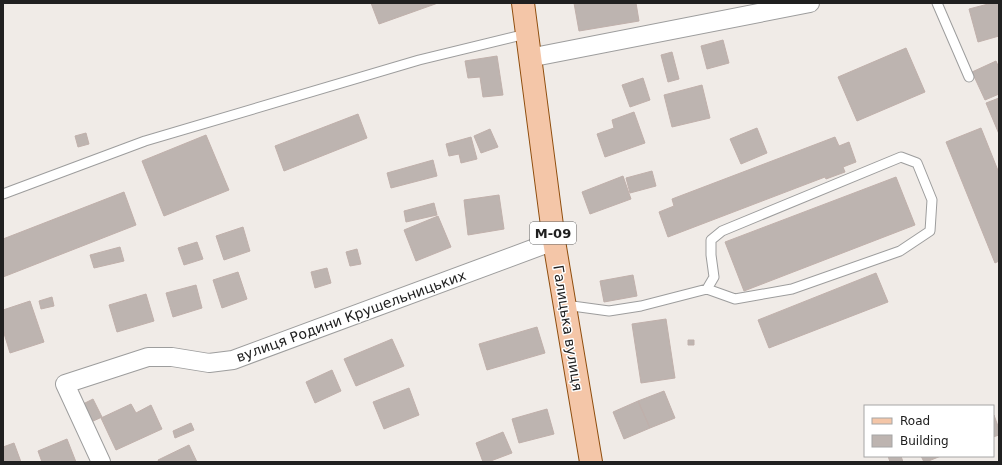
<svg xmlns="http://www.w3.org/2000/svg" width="1002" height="465" font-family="'DejaVu Sans',sans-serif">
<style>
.building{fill:#bdb4b0;stroke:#c0b0ab}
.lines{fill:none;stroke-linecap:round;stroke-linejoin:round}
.service-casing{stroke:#9d9d9d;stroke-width:11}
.minor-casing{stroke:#9d9d9d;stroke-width:20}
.primary-casing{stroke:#8f4d0d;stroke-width:24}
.service{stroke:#fff;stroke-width:9}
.minor{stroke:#fff;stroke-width:18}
.primary{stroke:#f4c6a8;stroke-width:22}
.labels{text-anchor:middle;stroke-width:3;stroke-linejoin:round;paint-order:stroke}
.shield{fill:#fff;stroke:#636363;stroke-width:1}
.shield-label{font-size:13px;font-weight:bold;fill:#202020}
.street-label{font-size:14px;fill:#202020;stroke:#fff}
</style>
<rect width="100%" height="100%" fill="#f0ebe7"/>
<!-- building -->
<path class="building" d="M 371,3 L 438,3 L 379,24 Z
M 574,3 L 636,3 L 639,21 L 579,31 Z
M 992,3 L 999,3 L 999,36 L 978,42 L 969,9 Z
M 723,40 L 729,63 L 707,69 L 701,46 Z
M 906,48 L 925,92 L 857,121 L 838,77 Z
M 672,52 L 679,79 L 668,82 L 661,55 Z
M 497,56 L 503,95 L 483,97 L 480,77 L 468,78 L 465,61 Z
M 996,61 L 999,68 L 999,94 L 985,100 L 972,72 Z
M 643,78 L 650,100 L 630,107 L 622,85 Z
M 702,85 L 710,118 L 672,127 L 664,95 Z
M 999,98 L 999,134 L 986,103 Z
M 634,112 L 645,143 L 605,157 L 597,134 L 614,128 L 612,120 Z
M 358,114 L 367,138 L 284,171 L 275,146 Z
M 757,128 L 767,153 L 741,164 L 730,139 Z
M 981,128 L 999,173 L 999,261 L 995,263 L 946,142 Z
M 490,129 L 498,147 L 481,153 L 474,136 Z
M 86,133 L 89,144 L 78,147 L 75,136 Z
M 206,135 L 229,190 L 164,216 L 142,161 Z
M 471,137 L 477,159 L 461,163 L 459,154 L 449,156 L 446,144 Z
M 835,137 L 839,146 L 849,142 L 856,162 L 843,167 L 845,172 L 826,179 L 825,177 L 668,237 L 659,212 L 674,206 L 672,199 Z
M 433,160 L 437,176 L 391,188 L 387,173 Z
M 652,171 L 656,186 L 630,193 L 626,178 Z
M 623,176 L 631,199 L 590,214 L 582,192 Z
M 896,177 L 915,225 L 744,291 L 725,242 Z
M 124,192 L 136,225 L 3,277 L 3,239 Z
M 499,195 L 504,229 L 468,235 L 464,200 Z
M 434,203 L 437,215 L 406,222 L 404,211 Z
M 438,216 L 451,247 L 416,261 L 404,230 Z
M 243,227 L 250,251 L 224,260 L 216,236 Z
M 197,242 L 203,259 L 184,265 L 178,248 Z
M 120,247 L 124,261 L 94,268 L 90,255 Z
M 357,249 L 361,264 L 350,266 L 346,252 Z
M 327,268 L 331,283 L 315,288 L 311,272 Z
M 238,272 L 247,299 L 222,308 L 213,280 Z
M 876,273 L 888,302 L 769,348 L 758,320 Z
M 633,275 L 637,296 L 604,302 L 600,281 Z
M 196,285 L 202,308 L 173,317 L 166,293 Z
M 146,294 L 154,321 L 117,332 L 109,305 Z
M 52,297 L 54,306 L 41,309 L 39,301 Z
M 30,301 L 44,342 L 10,353 L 3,330 L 3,310 Z
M 666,319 L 675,378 L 641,383 L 632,324 Z
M 537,327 L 545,353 L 487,370 L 479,344 Z
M 392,339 L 404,366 L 356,386 L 344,359 Z
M 688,340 L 694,340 L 694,345 L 688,345 Z
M 332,370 L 341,391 L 315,403 L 306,382 Z
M 409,388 L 419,415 L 384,429 L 373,402 Z
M 664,391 L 675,418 L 650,428 L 638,401 Z
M 93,399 L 102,417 L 91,422 L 83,404 Z
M 638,401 L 650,428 L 624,439 L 613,412 Z
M 131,404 L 136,413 L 151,405 L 162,429 L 116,450 L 101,418 Z
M 547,409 L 554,434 L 519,443 L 512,419 Z
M 994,415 L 999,429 L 999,435 L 993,437 Z
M 191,423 L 194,430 L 175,438 L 173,431 Z
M 503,432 L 512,453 L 488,462 L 483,462 L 476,443 Z
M 67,439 L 76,462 L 42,462 L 38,451 Z
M 14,443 L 21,462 L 4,462 L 3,447 Z
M 189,445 L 197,462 L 159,462 L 158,460 Z
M 888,456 L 901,456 L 903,462 L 890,462 Z
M 921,456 L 941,456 L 926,462 L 924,462 Z"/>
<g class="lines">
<defs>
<path id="service" d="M 937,3 L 969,77
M 3,194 L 145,141 L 419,60 L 526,34
M 565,305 L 609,311 L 641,306 L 707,289 L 714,277 L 711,255 L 711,240 L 722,231 L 901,157 L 917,163 L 932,200 L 930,231 L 900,251 L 792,289 L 735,299 L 707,289"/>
<path id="minor" d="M 529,58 L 810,3
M 101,462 L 65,384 L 148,357 L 172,357 L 209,363 L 233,360 L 554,241"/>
<path id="primary" d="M 523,3 L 554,241 L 591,462"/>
</defs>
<!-- service casing -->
<use href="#service" class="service-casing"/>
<!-- minor casing -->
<use href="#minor" class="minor-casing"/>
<!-- primary casing -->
<use href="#primary" class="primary-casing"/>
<!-- service -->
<use href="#service" class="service"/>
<!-- minor -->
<use href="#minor" class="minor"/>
<!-- primary -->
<use href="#primary" class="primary"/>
</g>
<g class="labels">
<!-- shield labels -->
<rect class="shield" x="530" y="222" width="46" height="22" rx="3"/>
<g class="shield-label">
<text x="553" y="238">М-09</text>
</g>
<!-- street labels -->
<g class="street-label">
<text transform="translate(351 316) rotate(-20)" y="5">вулиця Родини Крушельницьких</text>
<text transform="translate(568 328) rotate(81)" y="5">Галицька вулиця</text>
</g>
</g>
<!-- border -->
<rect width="1002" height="465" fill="none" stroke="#202020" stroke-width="8"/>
<!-- legend -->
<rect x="864" y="405" width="130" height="52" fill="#ffffff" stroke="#a6a6a6"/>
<rect x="872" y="418" width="20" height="6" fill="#f4c6a8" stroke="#a6a6a6"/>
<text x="900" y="425" font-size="12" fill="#202020">Road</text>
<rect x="872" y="435" width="20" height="12" fill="#bdb4b0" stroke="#a6a6a6"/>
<text x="900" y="445" font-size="12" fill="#202020">Building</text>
</svg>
